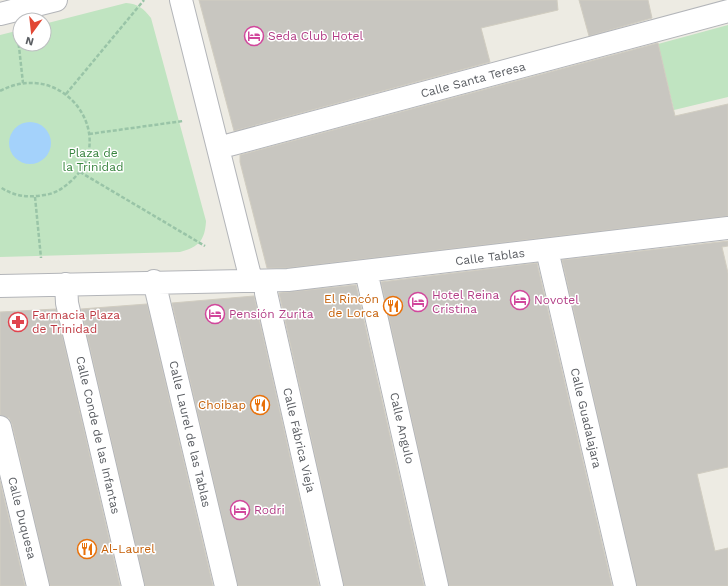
<svg xmlns="http://www.w3.org/2000/svg" width="728" height="586" font-family="'Work Sans',sans-serif">
<style>
.green{fill:#c0e4c1}
.water{fill:#a4d2fb}
.building{fill:#c8c6c0;stroke:#d1cdc1}
.lines{fill:none;stroke-linecap:round;stroke-linejoin:round}
.minor-casing{stroke:#b3b5b9;stroke-width:24}
.path{stroke:#99c4a7;stroke-width:2.5;stroke-dasharray:4 2;stroke-linecap:butt}
.minor{stroke:#fff;stroke-width:22}
.labels{text-anchor:middle;stroke-width:3;stroke-linejoin:round;paint-order:stroke}
.hotel-label{font-size:12px;fill:#b23c85;stroke:#fff;text-anchor:start}
.street-label{font-size:12px;fill:#5b5e63;stroke:#fff}
.park-label{font-size:12px;fill:#38843f;stroke:#fff}
.food-label{font-size:12px;fill:#c56008;stroke:#fff;text-anchor:end}
.health-label{font-size:12px;fill:#be3a42;stroke:#fff;text-anchor:start}
</style>
<rect width="100%" height="100%" fill="#edebe3"/>
<!-- green -->
<path class="green" d="M 126,3 C 138,4 143,8 151,18 L 206,221 C 205,240 199,247 180,252 L 0,257 L 0,35 L 20,30 L 20,44 L 44,44 L 44,24 Z
M 728,25 L 728,97 L 674,110 L 658,44 Z"/>
<!-- water -->
<path class="water" d="M9 143a21 21 0 1 1 42 0a21 21 0 1 1-42 0Z"/>
<!-- building -->
<path class="building" d="M 199,0 L 557,0 L 558,10 L 481,28 L 490,62 L 234,131 Z
M 579,0 L 648,0 L 652,18 L 589,36 Z
M 658,43 L 675,116 L 728,104 L 728,216 L 287,268 L 267,268 L 240,162 L 240,155 Z
M 728,241 L 728,246 L 722,247 L 728,273 L 728,467 L 697,474 L 715,551 L 728,548 L 728,586 L 637,586 L 562,260 Z
M 537,263 L 612,586 L 449,586 L 381,282 Z
M 356,285 L 424,586 L 344,586 L 279,293 Z
M 254,296 L 319,586 L 238,586 L 172,303 Z
M 147,304 L 213,586 L 145,586 L 81,309 Z
M 56,309 L 120,586 L 50,586 L 12,424 L 9,418 L 0,415 L 0,312 Z
M 0,481 L 25,586 L 0,586 Z"/>
<g class="lines">
<defs>
<path id="minor" d="M 181,0 L 251,280
M 0,14 L 56,0
M 218,148 L 728,11
M 547,250 L 625,586
M 366,271 L 437,586
M 154,281 L 226,586
M 66,284 L 67,303 L 133,586
M 0,286 L 288,280 L 728,228
M 266,293 L 332,586
M 0,427 L 38,586"/>
</defs>
<!-- minor casing -->
<use href="#minor" class="minor-casing"/>
<!-- path -->
<path class="path" d="M 18,38 L 23,83
M 0,91 C 64,57 121,138 70,182 C 62,189 54,194 44,195 C 27,198 14,196 0,187
M 66,94 L 144,0
M 89,134 L 183,121
M 80,172 L 205,246
M 35,197 L 41,258"/>
<!-- minor -->
<use href="#minor" class="minor"/>
</g>
<!-- icons -->
<defs>
<symbol id="hotel-ring" viewBox="-11 -11 22 22"><circle r="9.5" fill="#fff" stroke="#d1479c" stroke-width="1.5"/><path d="M-6-4.5h1.5V1H6V5H4.5V3h-9V5H-6ZM-4 0a1.8 1.8 0 1 1 3.6 0ZM.5 0V-2.5h3Q6-2.5 6 0Z" fill="#d1479c"/></symbol>
<symbol id="restaurant-ring" viewBox="-11 -11 22 22"><circle r="9.5" fill="#fff" stroke="#e8710a" stroke-width="1.5"/><path d="M-5-6h1v4h1v-4h1v4h1v-4h1v5L-1.5 .5V6h-2V.5L-5-1ZM5-6V6H3V1.5H1.5Q1.5-4 5-6Z" fill="#e8710a"/></symbol>
<symbol id="pharmacy-ring" viewBox="-11 -11 22 22"><circle r="9.5" fill="#fff" stroke="#e0444e" stroke-width="1.5"/><path d="M-2-6h4v4h4v4h-4v4h-4v-4h-4v-4h4Z" fill="#e0444e"/></symbol>
</defs>
<g fill-rule="evenodd">
<use href="#hotel-ring" x="243" y="25" width="22" height="22"/>
<use href="#hotel-ring" x="509" y="289" width="22" height="22"/>
<use href="#hotel-ring" x="407" y="291" width="22" height="22"/>
<use href="#restaurant-ring" x="382" y="295" width="22" height="22"/>
<use href="#hotel-ring" x="204" y="303" width="22" height="22"/>
<use href="#pharmacy-ring" x="7" y="311" width="22" height="22"/>
<use href="#restaurant-ring" x="249" y="394" width="22" height="22"/>
<use href="#hotel-ring" x="229" y="499" width="22" height="22"/>
<use href="#restaurant-ring" x="76" y="538" width="22" height="22"/>
</g>
<g class="labels">
<!-- hotel labels -->
<g class="hotel-label">
<text x="268" y="40">Seda Club Hotel</text>
<text x="432" y="299">Hotel Reina<tspan x="432" dy="14">Cristina</tspan></text>
<text x="534" y="304">Novotel</text>
<text x="229" y="318">Pensión Zurita</text>
<text x="254" y="514">Rodri</text>
</g>
<!-- street labels -->
<g class="street-label">
<text transform="translate(473 80) rotate(-15)" y="4">Calle Santa Teresa</text>
<text transform="translate(490 257) rotate(-7)" y="4">Calle Tablas</text>
<text transform="translate(586 418) rotate(77)" y="4">Calle Guadalajara</text>
<text transform="translate(402 428) rotate(77)" y="4">Calle Angulo</text>
<text transform="translate(190 434) rotate(77)" y="4">Calle Laurel de las Tablas</text>
<text transform="translate(98 435) rotate(77)" y="4">Calle Conde de las Infantas</text>
<text transform="translate(299 440) rotate(77)" y="4">Calle Fábrica Vieja</text>
<text transform="translate(22 518) rotate(76)" y="4">Calle Duquesa</text>
</g>
<!-- park labels -->
<g class="park-label">
<text x="93" y="157">Plaza de<tspan x="93" dy="14">la Trinidad</tspan></text>
</g>
<!-- food labels -->
<g class="food-label">
<text x="379" y="303">El Rincón<tspan x="379" dy="14">de Lorca</tspan></text>
<text x="246" y="409">Choibap</text>
<text x="101" y="553" text-anchor="start">Al-Laurel</text>
</g>
<!-- health labels -->
<g class="health-label">
<text x="32" y="319">Farmacia Plaza<tspan x="32" dy="14">de Trinidad</tspan></text>
</g>
</g>
<!-- north arrow -->
<g transform="translate(32 32) rotate(195)"><circle r="19" fill="#ffffff" stroke="#bdbfc1"/>
<path d="M0-3L7 15L0 10L-7 15Z" fill="#e24734"/>
<text y="-6" font-size="11" font-weight="bold" text-anchor="middle" fill="#5b5e63">N</text>
</g>
</svg>
